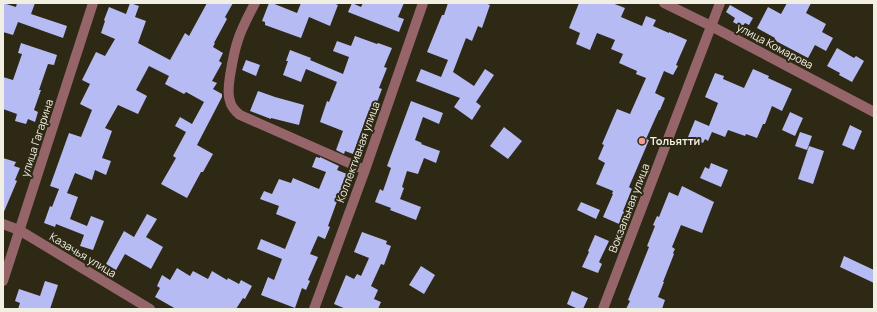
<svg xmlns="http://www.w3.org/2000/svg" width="877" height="312" font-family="Manrope,sans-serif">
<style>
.building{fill:#b7bbf3}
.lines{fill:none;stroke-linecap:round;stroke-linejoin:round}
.minor{stroke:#966569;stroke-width:10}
.poi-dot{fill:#f59c96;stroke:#2d2915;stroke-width:1.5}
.labels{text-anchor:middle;stroke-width:4;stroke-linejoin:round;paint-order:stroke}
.street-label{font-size:11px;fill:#f1efe2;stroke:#2d2915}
.poi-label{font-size:11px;font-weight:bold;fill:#f1efe2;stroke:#2d2915;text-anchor:start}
</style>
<rect width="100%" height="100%" fill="#2d2915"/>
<!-- building -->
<path class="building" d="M 3,3 L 16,7 L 17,3 L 35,3 L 31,14 L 67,26 L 63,38 L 18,22 L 13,35 L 3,32 Z
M 130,3 L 139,6 L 135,17 L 146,21 L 138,43 L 170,60 L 185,33 L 189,36 L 207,3 L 233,3 L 225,17 L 227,19 L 214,43 L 215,43 L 213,47 L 223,53 L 219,61 L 222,63 L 212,81 L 217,83 L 213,89 L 222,94 L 222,97 L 197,145 L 213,154 L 203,172 L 201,172 L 187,198 L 161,184 L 176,158 L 173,156 L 186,132 L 175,126 L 180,117 L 192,124 L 204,102 L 186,92 L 184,94 L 165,84 L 169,76 L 149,66 L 136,90 L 147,96 L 138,114 L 118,105 L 105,128 L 112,131 L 102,158 L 111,161 L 106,175 L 95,170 L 92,180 L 75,173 L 67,193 L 78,197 L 70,219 L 87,226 L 91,216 L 104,221 L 93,250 L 80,246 L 84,235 L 56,224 L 55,227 L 44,223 L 50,206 L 52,207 L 59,189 L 50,186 L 69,133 L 81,137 L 92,110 L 80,104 L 90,84 L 82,80 L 96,52 L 105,56 L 115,39 L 101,33 L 105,21 L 104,20 L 109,7 L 126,14 Z
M 269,3 L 272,3 L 297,13 L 301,3 L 333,3 L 338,5 L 330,26 L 309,17 L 301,38 L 265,25 L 265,22 L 262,21 Z
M 352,3 L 361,7 L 363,3 L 404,3 L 398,17 L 404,19 L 399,32 L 348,12 Z
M 448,3 L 485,3 L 490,5 L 482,28 L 478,26 L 472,41 L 466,38 L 453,72 L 474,86 L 485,69 L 494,75 L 476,102 L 481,106 L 472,120 L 454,107 L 460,98 L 416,81 L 421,69 L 441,77 L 448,60 L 427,52 L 442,15 L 444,15 Z
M 579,3 L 612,3 L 625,8 L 621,17 L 642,26 L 646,16 L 656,20 L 653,26 L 669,33 L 669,32 L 687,40 L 676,65 L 678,66 L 673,75 L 664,71 L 655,93 L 665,98 L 660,110 L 659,110 L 646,139 L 649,140 L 629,187 L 632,189 L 623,211 L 624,212 L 619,224 L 603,217 L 613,194 L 612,194 L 613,191 L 596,184 L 605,163 L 598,159 L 604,145 L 602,144 L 617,109 L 630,114 L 646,78 L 636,74 L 637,71 L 619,63 L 623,54 L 611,49 L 615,40 L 597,33 L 590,50 L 576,44 L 580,33 L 569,28 Z
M 787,3 L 811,3 L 806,13 L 826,24 L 822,32 L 833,38 L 826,51 L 815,45 L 808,58 L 774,40 L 775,38 L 757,28 L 768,7 L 781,14 Z
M 730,5 L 753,18 L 749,25 L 745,23 L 742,27 L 733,22 L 735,18 L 726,12 Z
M 355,36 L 377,44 L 378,43 L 392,48 L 384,67 L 387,68 L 379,88 L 382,89 L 372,115 L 368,113 L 353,154 L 345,151 L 344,154 L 336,150 L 343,131 L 320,122 L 327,101 L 329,102 L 337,82 L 306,69 L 301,82 L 283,75 L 288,61 L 286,61 L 290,50 L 311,58 L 310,60 L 343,74 L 349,57 L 333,51 L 337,41 L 351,46 Z
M 21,43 L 57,55 L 54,65 L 48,64 L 39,90 L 41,90 L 34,110 L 38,112 L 35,122 L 28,119 L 26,124 L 15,121 L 17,114 L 3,109 L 3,77 L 13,80 L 22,54 L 18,53 Z
M 837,48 L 854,58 L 856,56 L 864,61 L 852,82 L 839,75 L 840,73 L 827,66 Z
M 246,60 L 260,65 L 256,76 L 242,70 Z
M 753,69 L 769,76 L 768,78 L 792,89 L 782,111 L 772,106 L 765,124 L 763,124 L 757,138 L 746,134 L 745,136 L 728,130 L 725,137 L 712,132 L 708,141 L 705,139 L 703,143 L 688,137 L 695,120 L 709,126 L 718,103 L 705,97 L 715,73 L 724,76 L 723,79 L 744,88 Z
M 258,91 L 275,97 L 304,105 L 299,125 L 271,118 L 271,119 L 250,111 Z
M 411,101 L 443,113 L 439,124 L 423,117 L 415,140 L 422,143 L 421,144 L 440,151 L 436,163 L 424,158 L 418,174 L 407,171 L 402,187 L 404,188 L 400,199 L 421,207 L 416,220 L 390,210 L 391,208 L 375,202 L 380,189 L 383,191 L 391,168 L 387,166 Z
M 790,112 L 803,118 L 795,136 L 782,130 Z
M 850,125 L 862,131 L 854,150 L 842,145 Z
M 504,127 L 522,141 L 508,159 L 490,146 Z
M 800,132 L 812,136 L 807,150 L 795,146 Z
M 809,146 L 824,151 L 813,184 L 798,179 Z
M 316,157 L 320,158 L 320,157 L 339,166 L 337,170 L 347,174 L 328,226 L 330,227 L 325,239 L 318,236 L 310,254 L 318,257 L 308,280 L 310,281 L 306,290 L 302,288 L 295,308 L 261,295 L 268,277 L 274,280 L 282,259 L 257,249 L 261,239 L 285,249 L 296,222 L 276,214 L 279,206 L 260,199 L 264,191 L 272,194 L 279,179 L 291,183 L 293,178 L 319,189 L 326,172 L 312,167 Z
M 3,158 L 16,162 L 14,166 L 20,168 L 15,180 L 17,181 L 3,214 Z
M 711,163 L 728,170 L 721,187 L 700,178 L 705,167 L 709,169 Z
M 682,186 L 714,202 L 702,233 L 681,225 L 672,247 L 675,249 L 673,253 L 674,254 L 663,282 L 664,282 L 658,297 L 665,300 L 662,309 L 626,309 L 630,301 L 628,300 L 649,247 L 647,246 L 655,226 L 653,225 L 657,216 L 659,217 L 669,192 L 678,196 Z
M 581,202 L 600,210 L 596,219 L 577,210 Z
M 147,214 L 157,219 L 146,237 L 163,247 L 151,269 L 125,254 L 116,270 L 106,264 L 124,231 L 134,237 Z
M 362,232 L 387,241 L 386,244 L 391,246 L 384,265 L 381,264 L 371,286 L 378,290 L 374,299 L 381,302 L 378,309 L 346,309 L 334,304 L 346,275 L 354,279 L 357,274 L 361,276 L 369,258 L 354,252 Z
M 595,235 L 609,241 L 599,262 L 602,264 L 598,273 L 582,267 L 589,252 L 588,251 Z
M 844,256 L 874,270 L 874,283 L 840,267 Z
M 421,266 L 435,275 L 424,294 L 409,285 Z
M 177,268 L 190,276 L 193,271 L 208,279 L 212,271 L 227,280 L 228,278 L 239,284 L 241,280 L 252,286 L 245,299 L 243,298 L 236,309 L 176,309 L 155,297 L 160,288 L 157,286 L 162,275 L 170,280 Z
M 45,281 L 58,285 L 50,309 L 18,309 L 20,303 L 15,301 L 19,289 L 40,296 Z
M 572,291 L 588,298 L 583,309 L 578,309 L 567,304 Z"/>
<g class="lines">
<!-- minor -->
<path class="minor" d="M 255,3 C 249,15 242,27 238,40 C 234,51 232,64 230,76 C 229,84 227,93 230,101 C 231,107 235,111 240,115 L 365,170
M 664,3 L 711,26 L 874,112
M 3,224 L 19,230 L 150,309
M 3,281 L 93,3
M 314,309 L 365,170 L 423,3
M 603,309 L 720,3"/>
</g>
<!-- markers -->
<circle class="poi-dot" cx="642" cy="141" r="4"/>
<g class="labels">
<!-- street labels -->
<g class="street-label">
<text transform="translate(775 46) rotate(28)" y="4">улица Комарова</text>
<text transform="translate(37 138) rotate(-72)" y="4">улица Гагарина</text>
<text transform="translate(358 152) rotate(-70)" y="4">Коллективная улица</text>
<text transform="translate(629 208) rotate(-69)" y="4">Вокзальная улица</text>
<text transform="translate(83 255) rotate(31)" y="4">Казачья улица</text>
</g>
<!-- poi labels -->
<g class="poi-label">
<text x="650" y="145">Тольятти</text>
</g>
</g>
<!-- border -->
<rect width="877" height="312" fill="none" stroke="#f1efe2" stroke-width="8"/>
</svg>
